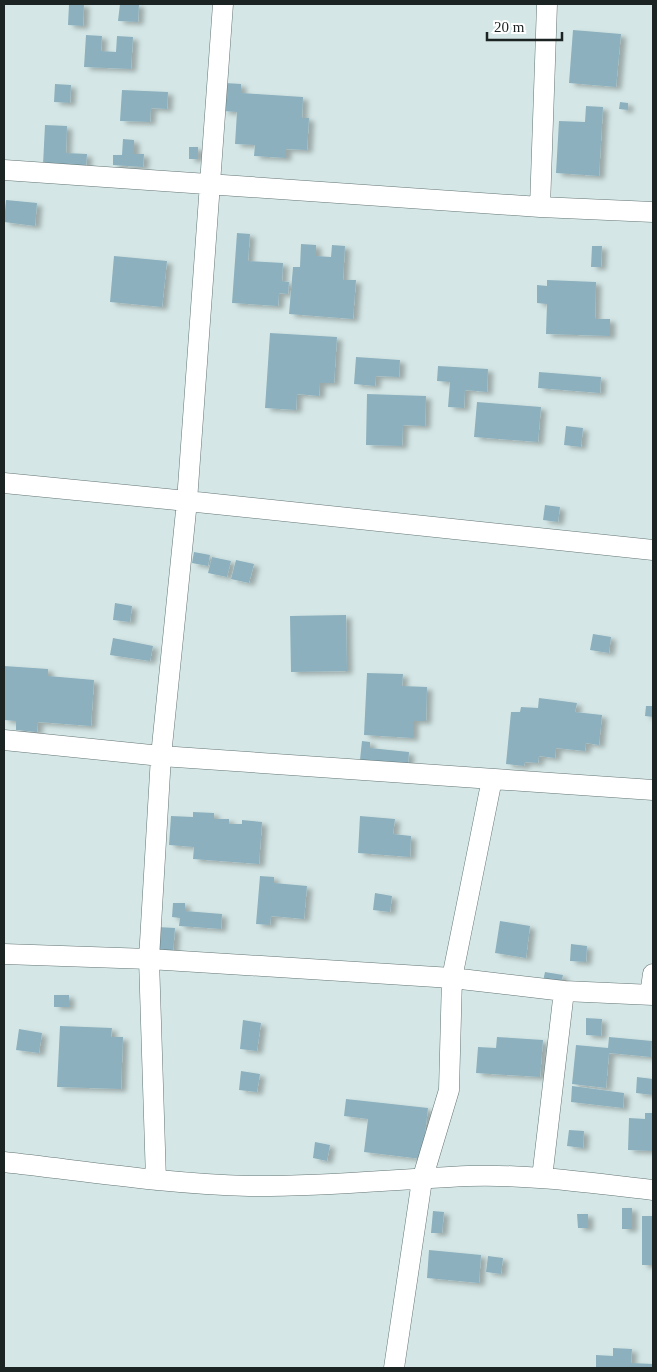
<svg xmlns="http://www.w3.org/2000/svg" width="657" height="1372" font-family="Georgia,serif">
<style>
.building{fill:#8cb0be;filter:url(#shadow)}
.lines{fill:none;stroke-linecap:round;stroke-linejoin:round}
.street-casing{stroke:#647574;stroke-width:21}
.street{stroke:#fff;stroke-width:20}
</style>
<defs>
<filter id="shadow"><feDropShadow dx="5.5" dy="3" stdDeviation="2.5" flood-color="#0004"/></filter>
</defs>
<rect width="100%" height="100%" fill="#d4e7e6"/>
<!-- building -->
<path class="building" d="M 69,4 L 84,4 L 83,26 L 68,25 Z
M 120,4 L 139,4 L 138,22 L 118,21 Z
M 573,30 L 621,34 L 616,87 L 569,83 Z
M 86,35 L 102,36 L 101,51 L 116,52 L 117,36 L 133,37 L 131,69 L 84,67 Z
M 225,83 L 241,84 L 241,93 L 303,97 L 302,118 L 309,118 L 307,150 L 286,149 L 286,158 L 254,156 L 255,145 L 235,144 L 237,112 L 223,111 Z
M 55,84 L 71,85 L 70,103 L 54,102 Z
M 122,90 L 168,92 L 167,109 L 151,108 L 150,122 L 120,121 Z
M 620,102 L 628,103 L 628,110 L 619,109 Z
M 586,106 L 603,107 L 599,176 L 556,173 L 559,121 L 585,122 Z
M 45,125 L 67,126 L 66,153 L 87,154 L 86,167 L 43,165 Z
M 123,139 L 134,140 L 134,154 L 144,154 L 143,167 L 113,165 L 113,155 L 122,155 Z
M 189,147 L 198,147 L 198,159 L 189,159 Z
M 6,200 L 37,203 L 35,226 L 4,222 Z
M 237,233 L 250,234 L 248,261 L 283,263 L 282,281 L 289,282 L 288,294 L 279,293 L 278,306 L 232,303 Z
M 301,244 L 316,245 L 316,256 L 331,257 L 332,245 L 345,246 L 343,280 L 356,280 L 353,319 L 289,314 L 293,267 L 300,267 Z
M 592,246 L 602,246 L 601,267 L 591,267 Z
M 114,256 L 167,261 L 162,307 L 110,302 Z
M 547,280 L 596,282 L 595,319 L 610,319 L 610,336 L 546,334 L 547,304 L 537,303 L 537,285 L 547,286 Z
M 270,333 L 337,337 L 334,383 L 320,383 L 319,396 L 297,394 L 296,410 L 265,408 Z
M 356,357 L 400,360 L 399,377 L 376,376 L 375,386 L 354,384 Z
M 438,366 L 488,369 L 487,392 L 465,390 L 464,408 L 448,407 L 450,382 L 437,381 Z
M 539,372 L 601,377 L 600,393 L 538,388 Z
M 367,394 L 426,396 L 425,426 L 403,425 L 402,446 L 366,445 Z
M 477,402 L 541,407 L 538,442 L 474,437 Z
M 566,426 L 583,428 L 581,447 L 564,445 Z
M 545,505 L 560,507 L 558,522 L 543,520 Z
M 194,552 L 210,555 L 208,566 L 192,563 Z
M 212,557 L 231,561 L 227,577 L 208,573 Z
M 236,560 L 254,564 L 249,583 L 231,579 Z
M 115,603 L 132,606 L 130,622 L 113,620 Z
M 346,615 L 347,671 L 291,672 L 290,616 Z
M 593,634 L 611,637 L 609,653 L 590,650 Z
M 113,638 L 153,646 L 150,661 L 110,655 Z
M 4,666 L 48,669 L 48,676 L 94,680 L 91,726 L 38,722 L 37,732 L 16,730 L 16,721 L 4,720 Z
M 367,673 L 403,674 L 402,686 L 427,687 L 426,721 L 413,721 L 413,738 L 364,735 Z
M 539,698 L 577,703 L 575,712 L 602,715 L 599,745 L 586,743 L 585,751 L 556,748 L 555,758 L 539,756 L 538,763 L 525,762 L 524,766 L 506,764 L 511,712 L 520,712 L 521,707 L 538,708 Z
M 646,706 L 653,706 L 653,717 L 645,716 Z
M 362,741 L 370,742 L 370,748 L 409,752 L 408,765 L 360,760 Z
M 193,812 L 214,813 L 214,819 L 229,819 L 229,824 L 242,824 L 242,820 L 262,822 L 259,864 L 193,859 L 194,847 L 169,845 L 171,816 L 193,817 Z
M 360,816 L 395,819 L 393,834 L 411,836 L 410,857 L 358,853 Z
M 260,876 L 274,877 L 274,883 L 307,886 L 304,919 L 271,916 L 270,925 L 256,924 Z
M 375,893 L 392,896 L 390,912 L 373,910 Z
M 173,903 L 185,903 L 185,911 L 222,914 L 221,929 L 179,926 L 180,918 L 172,917 Z
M 500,921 L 530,926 L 526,958 L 495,953 Z
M 157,927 L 175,928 L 173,953 L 155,952 Z
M 571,944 L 587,946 L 586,962 L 570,961 Z
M 545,972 L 563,975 L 561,983 L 543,981 Z
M 54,995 L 69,995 L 69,1007 L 54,1007 Z
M 586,1018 L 602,1019 L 601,1036 L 586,1035 Z
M 243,1020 L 261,1023 L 257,1051 L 240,1049 Z
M 60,1026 L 112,1028 L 111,1037 L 123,1037 L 121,1089 L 57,1087 Z
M 19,1029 L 42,1033 L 39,1053 L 16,1050 Z
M 497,1037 L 543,1040 L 540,1077 L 476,1073 L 478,1047 L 496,1048 Z
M 609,1037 L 652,1041 L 651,1057 L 609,1053 L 606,1088 L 572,1084 L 576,1045 L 608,1048 Z
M 241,1071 L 260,1074 L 257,1092 L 239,1090 Z
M 637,1077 L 653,1079 L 653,1095 L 636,1093 Z
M 572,1086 L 624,1093 L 623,1108 L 571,1102 Z
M 346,1099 L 428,1108 L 422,1159 L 364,1152 L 368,1119 L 344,1116 Z
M 645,1113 L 653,1113 L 653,1151 L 628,1150 L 629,1118 L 645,1119 Z
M 569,1130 L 584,1131 L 583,1148 L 567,1146 Z
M 315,1142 L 330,1145 L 327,1161 L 313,1158 Z
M 622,1208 L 632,1208 L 632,1229 L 622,1229 Z
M 433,1211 L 444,1212 L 442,1233 L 431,1233 Z
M 577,1214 L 588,1214 L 588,1228 L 578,1228 Z
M 642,1216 L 653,1216 L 653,1265 L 642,1265 Z
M 429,1250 L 481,1255 L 479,1283 L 427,1278 Z
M 488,1256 L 503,1258 L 501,1274 L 486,1272 Z
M 613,1348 L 632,1349 L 631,1363 L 653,1364 L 653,1368 L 596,1368 L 596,1355 L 613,1356 Z"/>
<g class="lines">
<defs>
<path id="street" d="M 4,170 L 540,207 L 653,212
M 540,207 L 547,4
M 4,483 L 187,501 L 653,550
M 4,740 L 161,756 L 653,790
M 4,954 L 149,959 L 452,978 L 564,991 L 653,995
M 650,995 L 653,974
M 4,1162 C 85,1171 167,1184 249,1186 C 322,1187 395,1179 468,1176 C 530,1174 592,1183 653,1190
M 542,1178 L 564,991
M 156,1180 L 149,959 L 161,756 L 187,501 L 223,4
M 394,1368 L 422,1180 L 449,1090 L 452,978 L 492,779"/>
</defs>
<!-- street casing -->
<use href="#street" class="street-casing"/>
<!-- street -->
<use href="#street" class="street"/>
</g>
<!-- border -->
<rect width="657" height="1372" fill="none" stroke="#1c2323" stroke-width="10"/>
<!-- scale -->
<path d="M487 32v8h75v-8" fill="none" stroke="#1c2323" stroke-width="2.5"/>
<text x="494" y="32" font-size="15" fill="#1c2323" stroke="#ffffff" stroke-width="4" paint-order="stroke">20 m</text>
</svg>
